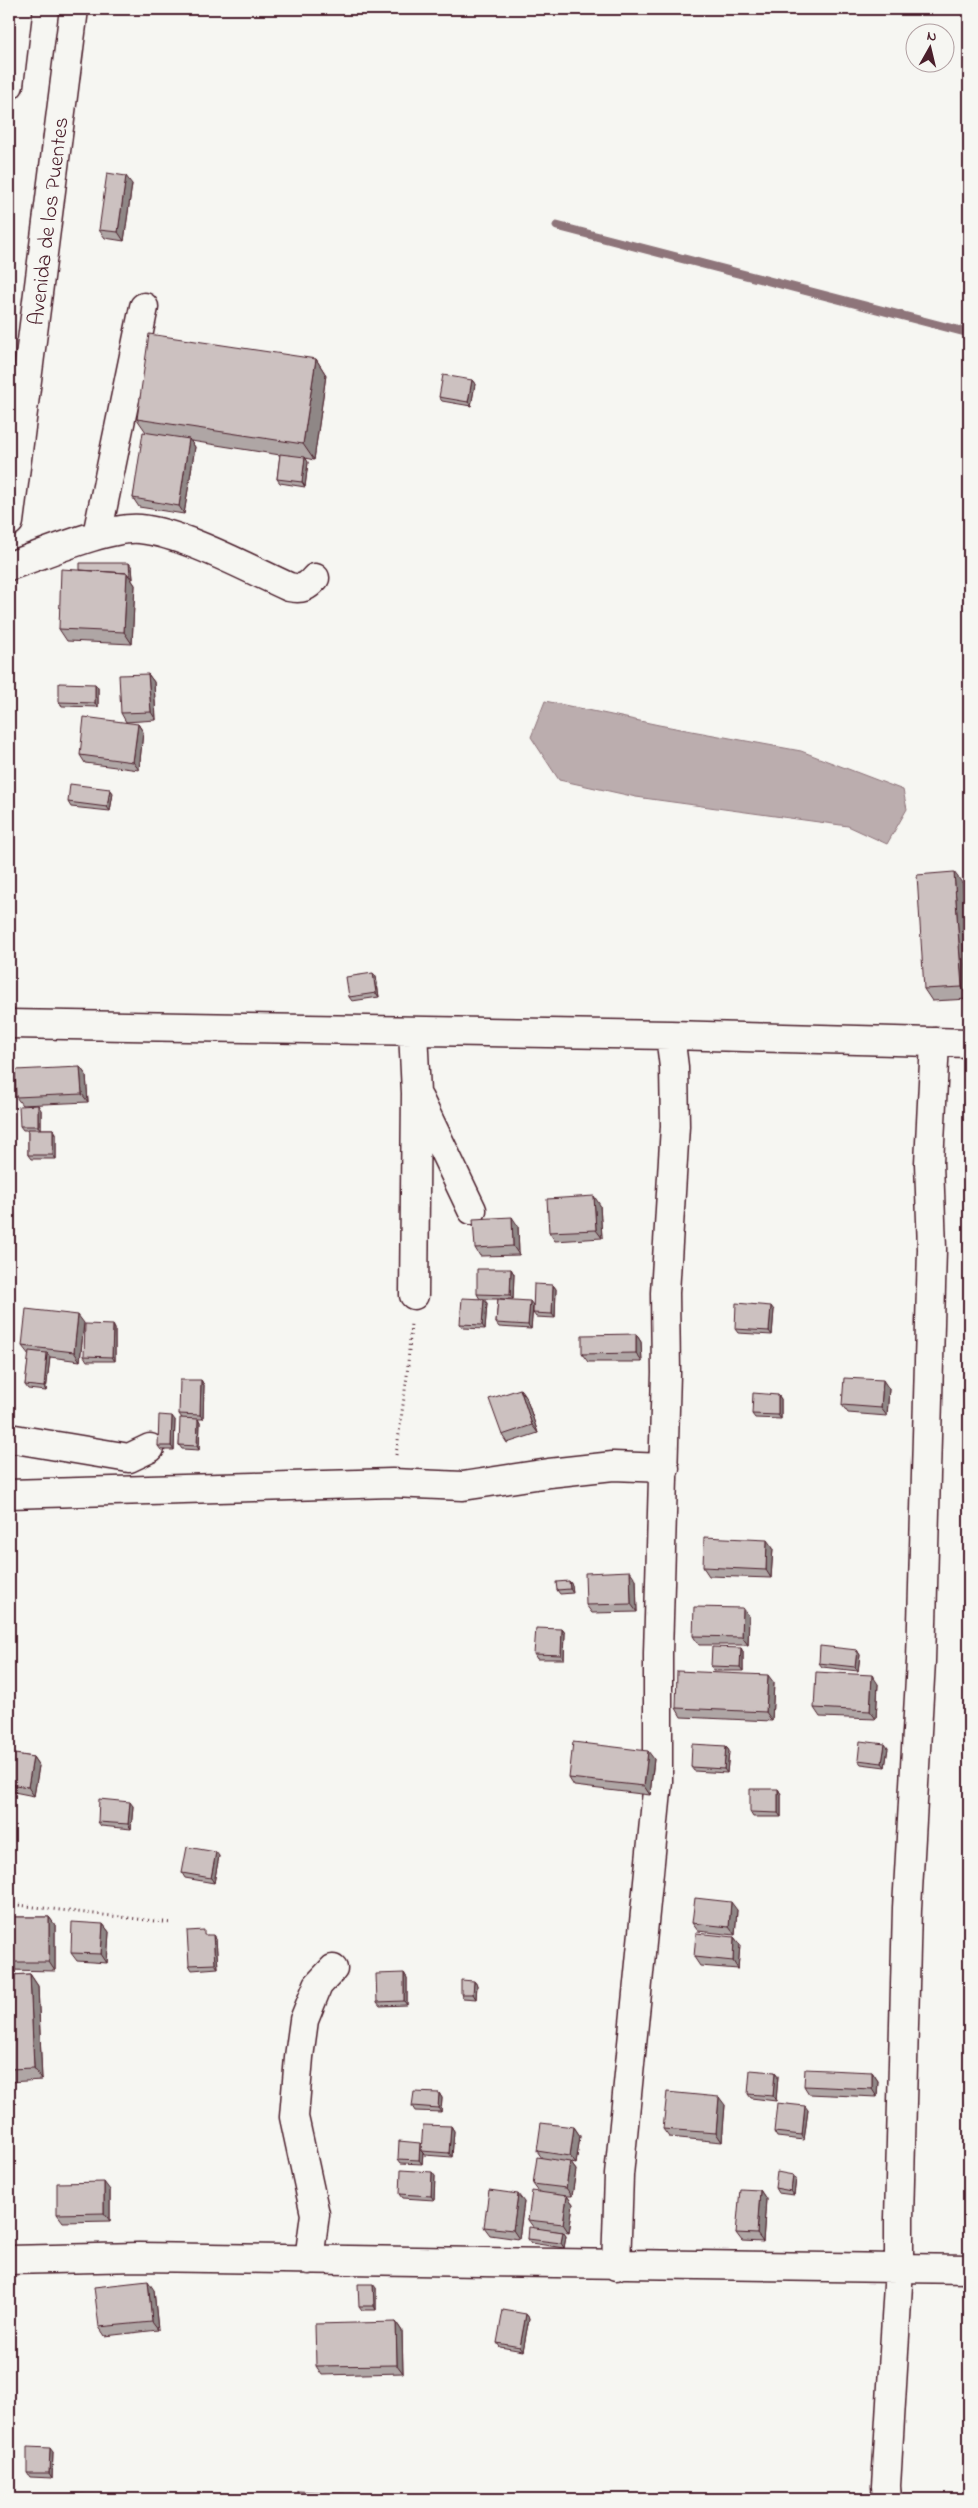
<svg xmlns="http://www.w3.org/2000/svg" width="978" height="2508" font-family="'Indie Flower',sans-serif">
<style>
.water{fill:#bbadae;stroke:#8e747a}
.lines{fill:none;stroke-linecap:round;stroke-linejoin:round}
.stream{stroke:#8e747a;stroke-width:9}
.minor-casing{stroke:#4a1f2b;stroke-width:31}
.major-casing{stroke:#4a1f2b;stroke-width:31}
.path{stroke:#4a1f2b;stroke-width:3;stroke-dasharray:1 4;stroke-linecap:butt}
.minor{stroke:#f6f6f2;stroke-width:28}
.major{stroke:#f6f6f2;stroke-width:28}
.wall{fill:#afa6a5;stroke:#4a1f2b}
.shaded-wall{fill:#8f8786;stroke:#4a1f2b}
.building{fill:#ccc1c0;stroke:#4a1f2b}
.labels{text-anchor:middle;stroke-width:5;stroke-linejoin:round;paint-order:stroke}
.street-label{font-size:22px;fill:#4a1f2b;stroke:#f6f6f2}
</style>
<rect width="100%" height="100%" fill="#f6f6f2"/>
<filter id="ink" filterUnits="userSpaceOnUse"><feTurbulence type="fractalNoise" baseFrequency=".02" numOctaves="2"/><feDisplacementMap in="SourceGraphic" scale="10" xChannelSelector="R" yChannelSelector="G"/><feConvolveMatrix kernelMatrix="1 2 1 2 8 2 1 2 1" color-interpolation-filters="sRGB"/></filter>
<g filter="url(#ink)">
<!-- water -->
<path class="water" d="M 545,701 L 659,725 L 801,751 L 903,790 L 907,809 L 887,844 L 848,826 L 636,797 L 559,780 L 531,737 Z"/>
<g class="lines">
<!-- stream -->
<path class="stream" d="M 557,226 L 969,333"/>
<defs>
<path id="minor" d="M 97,535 L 144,307
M 9,566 C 42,555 108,526 140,529 C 183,533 249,569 289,587 C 302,590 307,587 315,578
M 9,1024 L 670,1035 L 969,1043
M 413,1031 L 416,1093 L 414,1295
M 419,1099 L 472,1210
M 9,1438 L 129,1458 L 150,1448
M 9,1494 L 392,1483 L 463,1486 L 549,1473 L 613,1466 L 665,1468
M 9,2260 L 139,2257 L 969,2269
M 309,2260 L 315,2214 L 294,2117 L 299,2057 L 304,2020 L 318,1985 L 333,1969
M 616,2266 L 619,2175 L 658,1781 L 658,1653 L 666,1373 L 665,1293 L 675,1126 L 674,1067 L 670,1035
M 887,2499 L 886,2486 L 899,2268 L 899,2219 L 907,1908 L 921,1661 L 932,1249 L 929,1163 L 935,1042"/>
<path id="major" d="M 9,85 L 18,9
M 9,522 L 74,9"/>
</defs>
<!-- minor casing -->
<use href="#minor" class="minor-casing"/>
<!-- major casing -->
<use href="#major" class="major-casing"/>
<!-- path -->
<path class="path" d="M 396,1455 L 407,1376 L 411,1323
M 9,1904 L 172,1923"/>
<!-- minor -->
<use href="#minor" class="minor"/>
<!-- major -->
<use href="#major" class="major"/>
</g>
<!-- wall -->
<path class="wall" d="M 132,184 L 124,241 L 105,238 L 99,230 Z
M 316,359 L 326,375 L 314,460 L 305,458 L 308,462 L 305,487 L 280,483 L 277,479 L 280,455 L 191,441 L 195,447 L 184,514 L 139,507 L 133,498 L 146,432 L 137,419 Z
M 472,380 L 475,384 L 471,406 L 442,401 L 439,397 Z
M 132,567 L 133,579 L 131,579 L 135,585 L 132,644 L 67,641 L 59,629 L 80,570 Z
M 148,674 L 154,682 L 156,720 L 126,722 L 121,713 Z
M 95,684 L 98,688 L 98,707 L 62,706 L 59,702 Z
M 138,724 L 143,732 L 139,770 L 85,763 L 80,755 Z
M 110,789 L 113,793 L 110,811 L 71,807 L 68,802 Z
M 963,884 L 969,987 L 969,999 L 932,1001 L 924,989 Z
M 373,973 L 376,977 L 379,997 L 352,1001 L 349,997 Z
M 80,1067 L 86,1075 L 88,1102 L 22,1105 L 16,1097 Z
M 41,1110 L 41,1129 L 53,1129 L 56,1133 L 56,1159 L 31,1159 L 28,1155 L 28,1130 L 23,1130 L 20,1126 Z
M 600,1205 L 602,1238 L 555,1241 L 549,1232 Z
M 518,1226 L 519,1255 L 480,1256 L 475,1248 Z
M 511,1269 L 514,1274 L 513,1299 L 500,1299 L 533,1305 L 531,1329 L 499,1327 L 496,1323 L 498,1299 L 480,1299 L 477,1294 Z
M 553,1285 L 556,1289 L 555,1318 L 536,1317 L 533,1313 Z
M 487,1303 L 485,1329 L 463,1328 L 460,1324 Z
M 774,1310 L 772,1335 L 738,1333 L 735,1329 Z
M 84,1323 L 80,1361 L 50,1357 L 46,1391 L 28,1389 L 25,1385 L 29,1355 L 22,1346 Z
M 113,1325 L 115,1329 L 115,1361 L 87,1361 L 84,1356 Z
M 636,1334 L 641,1342 L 642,1362 L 588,1362 L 582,1354 Z
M 201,1380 L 204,1385 L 203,1419 L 198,1419 L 200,1423 L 199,1450 L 182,1449 L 179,1445 L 182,1418 L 179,1414 Z
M 520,1389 L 526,1397 L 538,1433 L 507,1443 L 502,1435 Z
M 889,1389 L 887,1416 L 848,1413 L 842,1405 Z
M 778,1395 L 781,1399 L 781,1419 L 755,1418 L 752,1414 Z
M 175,1420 L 174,1450 L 161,1450 L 158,1446 Z
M 773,1548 L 771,1578 L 709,1576 L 703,1567 Z
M 636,1580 L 637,1612 L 592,1613 L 586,1605 Z
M 569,1581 L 572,1585 L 573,1593 L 560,1594 L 557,1590 Z
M 749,1616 L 748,1645 L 699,1645 L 693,1636 Z
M 562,1629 L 565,1633 L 564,1659 L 537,1659 L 534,1654 Z
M 741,1648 L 743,1652 L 743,1671 L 714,1671 L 711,1666 Z
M 857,1650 L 860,1655 L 858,1671 L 822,1667 L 819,1663 Z
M 774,1683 L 772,1721 L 681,1717 L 676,1708 Z
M 878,1684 L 876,1719 L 820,1717 L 814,1708 Z
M 726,1746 L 729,1751 L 727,1773 L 694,1771 L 691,1767 Z
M 888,1748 L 885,1767 L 861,1764 L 858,1760 Z
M 9,1753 L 33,1757 L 39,1766 L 34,1796 L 9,1791 Z
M 654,1759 L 650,1795 L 574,1786 L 569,1778 Z
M 778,1789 L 781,1794 L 781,1817 L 753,1817 L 750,1812 Z
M 133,1806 L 131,1829 L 101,1826 L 98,1822 Z
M 219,1856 L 214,1883 L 185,1878 L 182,1873 Z
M 737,1910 L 735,1935 L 698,1931 L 692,1923 Z
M 9,1917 L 49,1917 L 55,1925 L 55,1971 L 9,1970 Z
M 103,1924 L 109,1932 L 107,1963 L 77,1961 L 71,1953 Z
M 207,1935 L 216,1939 L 218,1968 L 192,1970 L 189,1965 Z
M 734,1937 L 740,1945 L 738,1969 L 700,1966 L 694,1957 Z
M 404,1973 L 407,1978 L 407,2005 L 380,2006 L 377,2002 Z
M 30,1974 L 38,1986 L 42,2080 L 9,2082 L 9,1975 Z
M 474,1981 L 477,1985 L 476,1999 L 463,1998 L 461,1994 Z
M 775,2072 L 778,2076 L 776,2101 L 751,2098 L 748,2094 Z
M 872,2072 L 878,2081 L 877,2097 L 809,2094 L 804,2086 Z
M 439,2093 L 442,2098 L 441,2112 L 415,2111 L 412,2106 Z
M 725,2105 L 722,2142 L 669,2137 L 663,2129 Z
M 808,2110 L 804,2140 L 777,2137 L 774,2132 Z
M 451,2126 L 454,2131 L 452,2157 L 424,2155 L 423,2153 L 422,2164 L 401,2163 L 398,2159 Z
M 574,2127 L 580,2136 L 576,2164 L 571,2163 L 576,2170 L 572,2196 L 567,2196 L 573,2204 L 569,2233 L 537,2229 L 563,2232 L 566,2236 L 564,2248 L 531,2243 L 528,2239 L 534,2228 L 528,2220 L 539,2192 L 533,2184 L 542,2158 L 537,2151 Z
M 435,2176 L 434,2200 L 403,2198 L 400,2194 Z
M 796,2179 L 794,2195 L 778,2193 L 775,2188 Z
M 110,2190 L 110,2221 L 63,2222 L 57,2214 Z
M 760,2190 L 766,2199 L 763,2242 L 742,2241 L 736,2233 Z
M 524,2202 L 519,2239 L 490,2235 L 484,2227 Z
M 376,2288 L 376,2310 L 362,2310 L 359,2306 Z
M 154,2290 L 158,2330 L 105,2336 L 99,2327 Z
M 526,2314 L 529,2318 L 523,2351 L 500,2347 L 497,2343 Z
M 396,2322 L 402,2331 L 403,2373 L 322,2375 L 316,2366 Z
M 53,2452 L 52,2478 L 30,2477 L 27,2473 Z"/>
<!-- shaded-wall -->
<path class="shaded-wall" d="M 126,176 L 132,184 L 124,241 L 118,232 Z
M 316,359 L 326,375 L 314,460 L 303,444 Z
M 472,380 L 475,384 L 471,406 L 468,402 Z
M 189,439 L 195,447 L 184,514 L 179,506 Z
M 305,457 L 308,462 L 305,487 L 302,482 Z
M 129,563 L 132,567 L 133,579 L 130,575 Z
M 127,573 L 135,585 L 132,644 L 124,632 Z
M 148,674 L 154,682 L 156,720 L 151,712 Z
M 95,684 L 98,688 L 98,707 L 95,703 Z
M 138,724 L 143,732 L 139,770 L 133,762 Z
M 110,789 L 113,793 L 110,811 L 107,807 Z
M 954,872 L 963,884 L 969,998 L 962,987 Z
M 373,973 L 376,977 L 379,997 L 376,993 Z
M 80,1067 L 86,1075 L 88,1102 L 82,1094 Z
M 38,1105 L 41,1110 L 41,1130 L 38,1126 Z
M 53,1129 L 56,1133 L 56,1159 L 53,1155 Z
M 594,1196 L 600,1205 L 602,1238 L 596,1230 Z
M 512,1217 L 518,1226 L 519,1255 L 513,1246 Z
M 511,1269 L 514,1274 L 513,1299 L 510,1295 Z
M 553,1285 L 556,1289 L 555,1318 L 552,1314 Z
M 484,1299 L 487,1303 L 485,1329 L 482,1325 Z
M 530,1301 L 533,1305 L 531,1329 L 528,1325 Z
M 771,1306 L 774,1310 L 772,1335 L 769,1331 Z
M 78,1315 L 84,1323 L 80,1361 L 74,1352 Z
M 11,1321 L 14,1325 L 10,1354 L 9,1352 L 9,1336 Z
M 113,1325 L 115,1329 L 115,1361 L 112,1357 Z
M 636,1334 L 641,1342 L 642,1362 L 636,1353 Z
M 47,1353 L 50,1357 L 46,1391 L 44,1387 Z
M 201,1380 L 204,1385 L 203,1419 L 200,1415 Z
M 883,1380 L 889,1389 L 887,1416 L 881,1408 Z
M 520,1389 L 526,1397 L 538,1433 L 532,1425 Z
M 778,1395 L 781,1399 L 781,1419 L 778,1415 Z
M 172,1416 L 175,1420 L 174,1450 L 171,1446 Z
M 198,1419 L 200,1423 L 199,1450 L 197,1446 Z
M 767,1540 L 773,1548 L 771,1578 L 766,1570 Z
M 630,1571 L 636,1580 L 637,1612 L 631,1604 Z
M 569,1581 L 572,1585 L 573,1593 L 570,1589 Z
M 743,1608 L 749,1616 L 748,1645 L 742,1637 Z
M 562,1629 L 565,1633 L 564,1659 L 561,1655 Z
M 741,1648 L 743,1652 L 743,1671 L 740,1667 Z
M 857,1650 L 860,1655 L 858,1671 L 855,1667 Z
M 768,1675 L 774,1683 L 772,1721 L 766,1712 Z
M 872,1675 L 878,1684 L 876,1719 L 870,1711 Z
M 885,1744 L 888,1748 L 885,1767 L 882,1763 Z
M 726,1746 L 729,1751 L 727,1773 L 724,1769 Z
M 648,1751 L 654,1759 L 650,1795 L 644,1786 Z
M 33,1757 L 39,1766 L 34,1796 L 28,1787 Z
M 778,1789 L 781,1794 L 781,1817 L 778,1813 Z
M 130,1802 L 133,1806 L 131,1829 L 128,1824 Z
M 216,1852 L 219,1856 L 214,1883 L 211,1878 Z
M 731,1902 L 737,1910 L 735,1935 L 729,1927 Z
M 49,1917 L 55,1925 L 55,1971 L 49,1962 Z
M 103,1924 L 109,1932 L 107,1963 L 101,1954 Z
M 213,1935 L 216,1939 L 218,1968 L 215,1964 Z
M 734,1937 L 740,1945 L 738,1969 L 733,1961 Z
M 404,1973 L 407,1978 L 407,2005 L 404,2001 Z
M 30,1974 L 38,1986 L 42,2080 L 34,2068 Z
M 474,1981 L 477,1985 L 476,1999 L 473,1994 Z
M 775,2072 L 778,2076 L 776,2101 L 773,2096 Z
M 872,2072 L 878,2081 L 877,2097 L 872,2089 Z
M 439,2093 L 442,2098 L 441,2112 L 438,2108 Z
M 719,2097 L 725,2105 L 722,2142 L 716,2133 Z
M 805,2106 L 808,2110 L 804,2140 L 802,2135 Z
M 451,2126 L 454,2131 L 452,2157 L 449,2153 Z
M 574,2127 L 580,2136 L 576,2164 L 570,2156 Z
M 420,2143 L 423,2147 L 421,2151 L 423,2153 L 422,2164 L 419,2160 Z
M 570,2162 L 576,2170 L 572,2196 L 566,2188 Z
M 432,2172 L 435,2176 L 434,2200 L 431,2196 Z
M 793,2175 L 796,2179 L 794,2195 L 791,2191 Z
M 104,2182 L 110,2190 L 110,2221 L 104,2213 Z
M 760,2190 L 766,2199 L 763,2242 L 757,2234 Z
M 518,2194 L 524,2202 L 519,2239 L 513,2230 Z
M 567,2196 L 573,2204 L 569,2233 L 563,2224 Z
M 563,2232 L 566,2236 L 564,2248 L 561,2243 Z
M 148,2281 L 154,2290 L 158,2330 L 152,2322 Z
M 373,2284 L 376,2288 L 376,2310 L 374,2306 Z
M 526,2314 L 529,2318 L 523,2351 L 520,2347 Z
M 396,2322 L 402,2331 L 403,2373 L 397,2365 Z
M 50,2448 L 53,2452 L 52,2478 L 49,2473 Z
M 320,2492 L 323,2496 L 323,2499 L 320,2499 Z
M 345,2494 L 348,2498 L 348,2499 L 345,2499 Z"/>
<!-- building -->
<path class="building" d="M 107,173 L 126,176 L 118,232 L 99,230 Z
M 149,334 L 316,359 L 303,444 L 137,419 Z
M 443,375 L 472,380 L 468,402 L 439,397 Z
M 143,432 L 189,439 L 179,506 L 133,498 Z
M 280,454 L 305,457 L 302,482 L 277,479 Z
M 80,563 L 129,563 L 130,575 L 128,575 L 127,573 L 80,570 Z
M 61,569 L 127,573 L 124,632 L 59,629 Z
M 148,674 L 151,712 L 121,713 L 119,675 Z
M 59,683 L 95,684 L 95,703 L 59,702 Z
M 84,717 L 138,724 L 133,762 L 80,755 Z
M 70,784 L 110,789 L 107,807 L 68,802 Z
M 954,872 L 962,987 L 924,989 L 917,875 Z
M 373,973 L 376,993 L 349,997 L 346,977 Z
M 80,1067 L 82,1094 L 16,1097 L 15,1070 Z
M 38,1105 L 38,1126 L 20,1126 L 19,1106 Z
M 28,1129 L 53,1129 L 53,1155 L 28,1155 Z
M 594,1196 L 596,1230 L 549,1232 L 547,1199 Z
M 512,1217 L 513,1246 L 475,1248 L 473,1219 Z
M 477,1269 L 511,1269 L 510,1295 L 477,1294 Z
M 534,1284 L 553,1285 L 552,1314 L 533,1313 Z
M 462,1298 L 484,1299 L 482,1325 L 460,1324 Z
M 498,1299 L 530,1301 L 528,1325 L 496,1323 Z
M 736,1303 L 771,1306 L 769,1331 L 735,1329 Z
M 26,1309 L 78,1315 L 74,1352 L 22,1346 Z
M 9,1320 L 11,1321 L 9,1336 Z
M 85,1324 L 113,1325 L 112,1357 L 84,1356 Z
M 636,1334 L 636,1353 L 582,1354 L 582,1335 Z
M 29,1351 L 47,1353 L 44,1387 L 25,1385 Z
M 844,1378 L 883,1380 L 881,1408 L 842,1405 Z
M 180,1380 L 201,1380 L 200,1415 L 179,1414 Z
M 520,1389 L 532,1425 L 502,1435 L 489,1399 Z
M 753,1393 L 778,1395 L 778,1415 L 752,1414 Z
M 159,1415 L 172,1416 L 171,1446 L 158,1446 Z
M 180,1418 L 198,1419 L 197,1446 L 179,1445 Z
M 704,1537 L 767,1540 L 766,1570 L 703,1567 Z
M 630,1571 L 631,1604 L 586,1605 L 585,1573 Z
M 569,1581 L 570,1589 L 557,1590 L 556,1582 Z
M 694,1607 L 743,1608 L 742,1637 L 693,1636 Z
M 536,1628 L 562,1629 L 561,1655 L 534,1654 Z
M 820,1646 L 857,1650 L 855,1667 L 819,1663 Z
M 712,1647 L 741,1648 L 740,1667 L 711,1666 Z
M 677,1671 L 768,1675 L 766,1712 L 676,1708 Z
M 816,1672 L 872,1675 L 870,1711 L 814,1708 Z
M 860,1741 L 885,1744 L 882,1763 L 858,1760 Z
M 573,1742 L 648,1751 L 644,1786 L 569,1778 Z
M 692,1744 L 726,1746 L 724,1769 L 691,1767 Z
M 9,1753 L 33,1757 L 28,1787 L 9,1784 Z
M 750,1789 L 778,1789 L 778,1813 L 750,1812 Z
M 99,1799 L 130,1802 L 128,1824 L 98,1822 Z
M 187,1847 L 216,1852 L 211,1878 L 182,1873 Z
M 695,1898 L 731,1902 L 729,1927 L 692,1923 Z
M 9,1917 L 49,1917 L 49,1962 L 9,1962 Z
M 72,1922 L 103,1924 L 101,1954 L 71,1953 Z
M 204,1930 L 204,1935 L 213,1935 L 215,1964 L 189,1965 L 187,1931 Z
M 696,1933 L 734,1937 L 733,1961 L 694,1957 Z
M 404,1973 L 404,2001 L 377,2002 L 376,1974 Z
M 30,1974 L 34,2068 L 9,2069 L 9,1975 Z
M 461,1980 L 474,1981 L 473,1994 L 461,1994 Z
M 805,2069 L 872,2072 L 872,2089 L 804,2086 Z
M 750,2070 L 775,2072 L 773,2096 L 748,2094 Z
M 414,2092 L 439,2093 L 438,2108 L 412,2106 Z
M 667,2092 L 719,2097 L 716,2133 L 663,2129 Z
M 777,2103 L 805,2106 L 802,2135 L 774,2132 Z
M 541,2123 L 574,2127 L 570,2156 L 537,2151 Z
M 423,2125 L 451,2126 L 449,2153 L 421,2151 Z
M 399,2141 L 420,2143 L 419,2160 L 398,2159 Z
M 537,2157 L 570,2162 L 566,2188 L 533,2184 Z
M 401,2170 L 432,2172 L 431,2196 L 400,2194 Z
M 777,2172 L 793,2175 L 791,2191 L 775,2188 Z
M 104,2182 L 104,2213 L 57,2214 L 57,2183 Z
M 740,2189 L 760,2190 L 757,2234 L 736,2233 Z
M 489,2190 L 518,2194 L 513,2230 L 484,2227 Z
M 532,2191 L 567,2196 L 563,2224 L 528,2220 Z
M 529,2227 L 563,2232 L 561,2243 L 528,2239 Z
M 148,2281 L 152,2322 L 99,2327 L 94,2287 Z
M 358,2284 L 373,2284 L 374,2306 L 359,2306 Z
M 503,2310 L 526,2314 L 520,2347 L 497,2343 Z
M 396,2322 L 397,2365 L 316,2366 L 315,2324 Z
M 27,2447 L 50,2448 L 49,2473 L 27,2473 Z
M 297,2491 L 320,2492 L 320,2499 L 297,2499 Z
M 325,2493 L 345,2494 L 345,2499 L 325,2499 Z
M 73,2494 L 102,2495 L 102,2499 L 73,2499 Z
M 36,2496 L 65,2498 L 65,2499 L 36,2499 Z"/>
</g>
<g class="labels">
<!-- street labels -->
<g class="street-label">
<text transform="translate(47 221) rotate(-83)" y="8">Avenida de los Puentes</text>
</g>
</g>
<!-- margin -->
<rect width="978" height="2508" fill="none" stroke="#f6f6f2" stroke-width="30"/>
<rect x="15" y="15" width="948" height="2478" fill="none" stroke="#4a1f2b" stroke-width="2" filter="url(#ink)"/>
<!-- north arrow -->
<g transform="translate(930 48) rotate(8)"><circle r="24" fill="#f6f6f2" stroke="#b1a0a2"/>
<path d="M0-4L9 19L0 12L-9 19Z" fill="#4a1f2b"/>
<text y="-8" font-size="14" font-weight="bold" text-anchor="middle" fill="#4a1f2b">N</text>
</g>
</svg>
